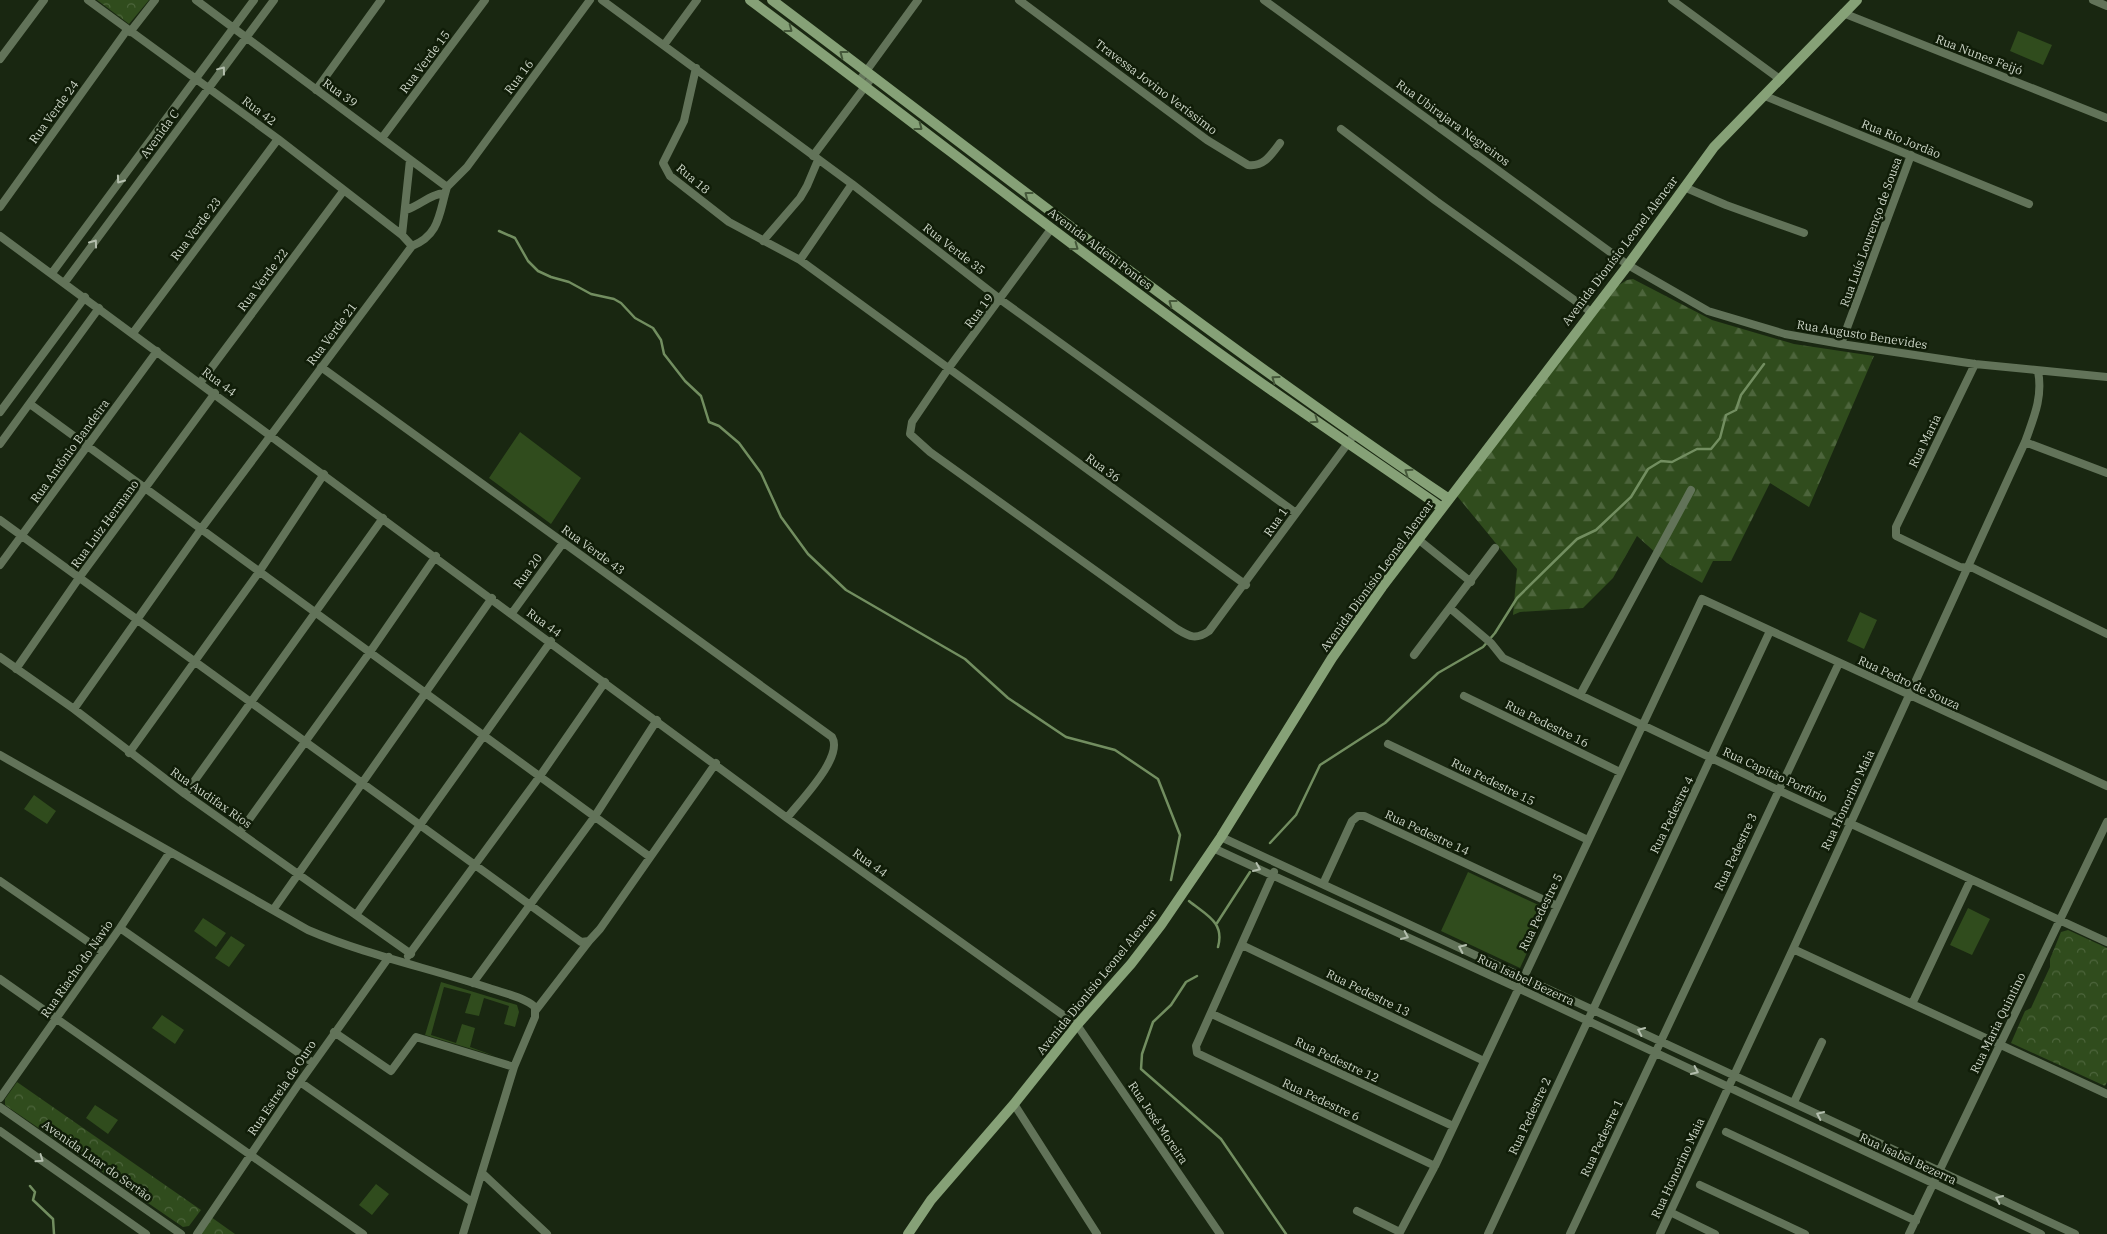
<svg xmlns="http://www.w3.org/2000/svg" width="2107" height="1234" font-family="'IBM Plex Serif',serif">
<style>
.grass{fill:#304c1d}
.forest{fill:url(#forest-firs)}
.park{fill:url(#park-crowns)}
.lines{fill:none;stroke-linecap:round;stroke-linejoin:round}
.stream{stroke:#728e60;stroke-width:2.5}
.street{stroke:#627359;stroke-width:8}
.secondary{stroke:#86a177;stroke-width:10}
.oneway{stroke:#45583a}
.oneway2{stroke:#b3bead}
.labels{text-anchor:middle;stroke-width:5;stroke-linejoin:round;paint-order:stroke}
.street-label{font-size:12px;fill:#ced7c9;stroke:#101d08}
</style>
<defs>
<pattern id="forest-firs" width="22" height="20" patternUnits="userSpaceOnUse" patternTransform="scale(1.25)"><rect width="22" height="20" fill="#304c1d"/><path d="M5 1l3.5 6h-7zM16 11l3.5 6h-7z" fill="#4d653c"/></pattern>
<pattern id="park-crowns" width="20" height="18" patternUnits="userSpaceOnUse" patternTransform="scale(1.25)"><rect width="20" height="18" fill="#304c1d"/><path d="M2 6a3 3 0 1 1 6 0M12 15a3 3 0 1 1 6 0" fill="none" stroke="#4d653c"/></pattern>
</defs>
<rect width="100%" height="100%" fill="#192711"/>
<!-- grass -->
<path class="grass" d="M 2018,31 L 2052,45 L 2043,65 L 2010,51 Z
M 520,432 L 581,478 L 551,524 L 489,478 Z
M 1860,612 L 1877,620 L 1864,649 L 1847,641 Z
M 34,795 L 56,811 L 47,824 L 24,809 Z
M 1468,872 L 1547,909 L 1520,968 L 1441,931 Z
M 1968,908 L 1990,919 L 1972,955 L 1950,945 Z
M 203,918 L 226,933 L 216,947 L 194,931 Z
M 231,936 L 245,945 L 229,967 L 215,958 Z
M 441,982 L 517,1005 L 519,1012 L 515,1027 L 504,1024 L 509,1006 L 484,998 L 479,1016 L 465,1013 L 471,994 L 444,987 L 431,1035 L 456,1043 L 462,1024 L 475,1028 L 470,1047 L 495,1056 L 425,1035 Z
M 162,1015 L 184,1030 L 175,1044 L 152,1028 Z
M 95,1105 L 118,1120 L 108,1134 L 86,1118 Z
M 376,1184 L 389,1194 L 372,1215 L 359,1205 Z"/>
<!-- forest -->
<path class="forest" d="M 1633,279 L 1712,320 L 1794,344 L 1874,356 L 1809,507 L 1770,483 L 1731,561 L 1713,561 L 1702,583 L 1667,563 L 1637,536 L 1613,578 L 1583,608 L 1520,612 L 1513,615 L 1517,569 L 1457,496 L 1614,288 L 1627,280 Z"/>
<!-- park -->
<path class="park" d="M 97,0 L 149,0 L 129,24 Z
M 2068,930 L 2107,948 L 2107,1082 L 2105,1086 L 2011,1043 L 2025,1011 L 2031,1008 L 2050,967 L 2050,959 L 2061,932 Z
M 17,1082 L 201,1210 L 189,1226 L 183,1227 L 5,1105 L 5,1099 Z
M 211,1217 L 235,1234 L 200,1234 Z"/>
<g class="lines">
<!-- stream -->
<path class="stream" d="M 499,231 L 515,238 L 528,261 L 538,271 L 551,277 L 569,282 L 591,294 L 614,299 L 621,303 L 635,318 L 653,328 L 661,340 L 664,354 L 685,381 L 701,396 L 709,422 L 719,426 L 739,443 L 761,473 L 781,517 L 808,554 L 846,590 L 965,659 L 1008,698 L 1066,737 L 1115,750 L 1158,779 L 1180,835 L 1171,880
M 1270,843 L 1296,815 L 1320,765 L 1385,723 L 1438,673 L 1483,647 L 1495,633 L 1517,598 L 1577,539 L 1596,530 L 1631,497 L 1648,469 L 1661,461 L 1672,462 L 1697,449 L 1711,449 L 1720,438 L 1726,415 L 1736,410 L 1741,395 L 1764,364
M 1189,901 C 1206,915 1225,922 1218,947
M 1217,923 L 1250,872
M 1197,976 L 1186,982 L 1171,1005 L 1153,1022 L 1142,1054 L 1141,1069 L 1221,1139 L 1286,1234
M 30,1186 L 35,1192 L 33,1200 L 53,1219 L 54,1234"/>
<!-- street -->
<path class="street" d="M 88,0 L 278,139 L 402,235 L 412,246
M 196,0 L 447,187 L 467,167 L 590,0
M 602,0 L 852,184 L 1001,300 L 1296,513
M 1019,0 L 1207,140 L 1248,165 C 1264,167 1271,155 1280,143
M 1264,0 L 1628,265 L 1708,311 L 1785,334 L 1841,344 L 1975,364 L 2107,377
M 1672,0 L 1781,80
M 2093,0 L 2107,6
M 1843,13 L 2107,118
M 130,32 L 155,0
M 664,45 L 697,0
M 0,59 L 44,0
M 696,68 L 684,121 L 663,163 L 670,176 L 729,222 L 800,260 L 1246,585
M 859,81 L 918,0
M 316,90 L 381,0
M 1765,96 L 2029,204
M 1341,129 L 1436,201 L 1591,312
M 382,138 L 485,0
M 813,156 L 873,76
M 1684,187 L 1726,205 L 1804,233
M 0,207 L 127,30
M 406,210 C 421,205 430,194 445,193
M 1051,229 L 948,369 L 912,422 L 910,434 L 930,452 L 1177,629 C 1190,637 1196,640 1209,631 L 1351,439
M 402,235 L 410,160
M 0,236 L 787,818 L 1077,1025 L 1220,1234
M 763,241 L 800,198 L 807,186 L 818,160
M 412,246 C 440,235 439,213 447,187
M 800,260 L 852,184
M 52,273 L 254,0
M 65,282 L 274,0
M 133,333 L 278,139
M 1841,344 L 1911,155
M 1975,364 L 1896,527 L 1896,536 L 1960,567 L 1973,568 L 2107,634
M 321,367 L 832,737 C 844,757 800,801 787,818
M 200,383 L 344,190
M 30,404 L 650,857
M 0,412 L 85,297
M 2025,442 L 2107,473
M 0,444 L 99,308
M 0,520 L 581,942 L 589,941 L 600,929 L 716,763
M 1419,540 L 1471,582
M 0,565 L 157,351
M 1451,609 L 1491,643 L 1503,658 L 1778,790 L 2107,942
M 512,613 L 563,543
M 1414,655 L 1495,548
M 0,657 L 74,709 L 185,794 L 411,954
M 16,669 L 79,578 L 215,393
M 1580,695 L 1691,490
M 1464,696 L 1620,772
M 74,709 L 201,529 L 412,246
M 1388,744 L 1588,840
M 129,753 L 259,572 L 324,474
M 0,755 L 308,930 C 366,955 429,968 489,988 C 503,993 524,997 535,1007 L 535,1017 L 514,1067 L 463,1234
M 185,794 L 383,518
M 240,832 L 370,652 L 436,556
M 1221,837 L 2075,1234
M 1213,848 L 1518,988 L 2041,1234
M 1274,872 L 1196,1046 L 1197,1053 L 1435,1166
M 0,881 L 103,952
M 1323,884 L 1352,821 L 1358,816 L 1364,816 L 1557,906
M 273,910 L 492,598
M 356,915 L 551,641
M 120,928 L 313,1063
M 1242,945 L 1484,1061
M 1793,949 L 2107,1094
M 408,956 L 540,776 L 605,682
M 0,979 L 363,1234
M 473,983 L 595,816 L 657,720
M 1912,1004 L 1971,879
M 536,1010 L 589,941
M 1212,1014 L 1453,1126
M 334,1032 L 391,1071 L 416,1037 L 514,1067
M 300,1082 L 472,1202
M 0,1098 L 120,928 L 170,852
M 1794,1102 L 1822,1042
M 1014,1104 L 1097,1234
M 0,1107 L 181,1234
M 0,1131 L 146,1234
M 1726,1132 L 1916,1221
M 482,1173 L 547,1234
M 1700,1185 L 1805,1234
M 1357,1211 L 1400,1232
M 1670,1212 L 1715,1234
M 197,1234 L 300,1082 L 389,957
M 1399,1234 L 1435,1166 L 1702,599 L 2107,786
M 1488,1234 L 1770,631
M 1570,1234 L 1839,663
M 1660,1234 L 1793,949 L 2025,442 C 2034,417 2043,397 2038,371
M 1909,1234 L 2107,822"/>
<!-- secondary -->
<path class="secondary" d="M 750,0 C 901,112 1049,229 1201,340 C 1280,398 1362,452 1442,508
M 772,0 C 996,169 1216,342 1449,499
M 908,1234 L 931,1200 L 1014,1104 L 1077,1025 L 1131,964 L 1161,925 L 1221,837 L 1332,658 L 1382,587 L 1628,265 L 1714,147 L 1857,0"/>
</g>
<!-- one-way arrows -->
<defs><path id="oneway-chevron" d="M-2-3.5L2.5 0L-2 3.5" fill="none" stroke-width="1.6" stroke-linecap="round" stroke-linejoin="round" transform="scale(1.25)"/></defs>
<g class="oneway">
<use href="#oneway-chevron" transform="translate(789 29) rotate(37)"/>
<use href="#oneway-chevron" transform="translate(843 54) rotate(-143)"/>
<use href="#oneway-chevron" transform="translate(919 127) rotate(37)"/>
<use href="#oneway-chevron" transform="translate(1028 195) rotate(-143)"/>
<use href="#oneway-chevron" transform="translate(1075 247) rotate(36)"/>
<use href="#oneway-chevron" transform="translate(1172 303) rotate(-143)"/>
<use href="#oneway-chevron" transform="translate(1275 379) rotate(-144)"/>
<use href="#oneway-chevron" transform="translate(1315 420) rotate(35)"/>
<use href="#oneway-chevron" transform="translate(1408 472) rotate(-146)"/>
</g>
<g class="oneway2">
<use href="#oneway-chevron" transform="translate(222 70) rotate(-53)"/>
<use href="#oneway-chevron" transform="translate(120 180) rotate(126)"/>
<use href="#oneway-chevron" transform="translate(94 243) rotate(-54)"/>
<use href="#oneway-chevron" transform="translate(1257 868) rotate(24)"/>
<use href="#oneway-chevron" transform="translate(1405 936) rotate(25)"/>
<use href="#oneway-chevron" transform="translate(1462 948) rotate(-155)"/>
<use href="#oneway-chevron" transform="translate(1641 1031) rotate(-155)"/>
<use href="#oneway-chevron" transform="translate(1695 1071) rotate(25)"/>
<use href="#oneway-chevron" transform="translate(1820 1115) rotate(-155)"/>
<use href="#oneway-chevron" transform="translate(40 1159) rotate(35)"/>
<use href="#oneway-chevron" transform="translate(1999 1199) rotate(-155)"/>
</g>
<g class="labels">
<!-- street labels -->
<g class="street-label">
<text transform="translate(1979 55) rotate(21)" y="4">Rua Nunes Feijó</text>
<text transform="translate(425 62) rotate(-53)" y="4">Rua Verde 15</text>
<text transform="translate(519 77) rotate(-53)" y="4">Rua 16</text>
<text transform="translate(1156 87) rotate(37)" y="4">Travessa Jovino Veríssimo</text>
<text transform="translate(340 93) rotate(36)" y="4">Rua 39</text>
<text transform="translate(259 111) rotate(37)" y="4">Rua 42</text>
<text transform="translate(54 112) rotate(-54)" y="4">Rua Verde 24</text>
<text transform="translate(1453 123) rotate(36)" y="4">Rua Ubirajara Negreiros</text>
<text transform="translate(160 134) rotate(-54)" y="4">Avenida C</text>
<text transform="translate(1901 139) rotate(22)" y="4">Rua Rio Jordão</text>
<text transform="translate(693 179) rotate(40)" y="4">Rua 18</text>
<text transform="translate(196 229) rotate(-53)" y="4">Rua Verde 23</text>
<text transform="translate(1871 232) rotate(-70)" y="4">Rua Luís Lourenço de Sousa</text>
<text transform="translate(954 249) rotate(38)" y="4">Rua Verde 35</text>
<text transform="translate(1100 249) rotate(37)" y="4">Avenida Aldeni Pontes</text>
<text transform="translate(1620 251) rotate(-53)" y="4">Avenida Dionísio Leonel Alencar</text>
<text transform="translate(263 280) rotate(-53)" y="4">Rua Verde 22</text>
<text transform="translate(979 311) rotate(-53)" y="4">Rua 19</text>
<text transform="translate(332 334) rotate(-53)" y="4">Rua Verde 21</text>
<text transform="translate(1862 335) rotate(9)" y="4">Rua Augusto Benevides</text>
<text transform="translate(219 382) rotate(37)" y="4">Rua 44</text>
<text transform="translate(1925 441) rotate(-64)" y="4">Rua Maria</text>
<text transform="translate(70 451) rotate(-54)" y="4">Rua Antônio Bandeira</text>
<text transform="translate(1103 468) rotate(36)" y="4">Rua 36</text>
<text transform="translate(1276 522) rotate(-55)" y="4">Rua 1</text>
<text transform="translate(105 524) rotate(-54)" y="4">Rua Luiz Hermano</text>
<text transform="translate(593 550) rotate(36)" y="4">Rua Verde 43</text>
<text transform="translate(528 571) rotate(-54)" y="4">Rua 20</text>
<text transform="translate(1377 576) rotate(-54)" y="4">Avenida Dionísio Leonel Alencar</text>
<text transform="translate(544 623) rotate(36)" y="4">Rua 44</text>
<text transform="translate(1909 683) rotate(25)" y="4">Rua Pedro de Souza</text>
<text transform="translate(1547 724) rotate(26)" y="4">Rua Pedestre 16</text>
<text transform="translate(1775 775) rotate(25)" y="4">Rua Capitão Porfírio</text>
<text transform="translate(1493 782) rotate(26)" y="4">Rua Pedestre 15</text>
<text transform="translate(211 798) rotate(35)" y="4">Rua Audifax Rios</text>
<text transform="translate(1848 800) rotate(-65)" y="4">Rua Honorino Maia</text>
<text transform="translate(1672 815) rotate(-64)" y="4">Rua Pedestre 4</text>
<text transform="translate(1427 833) rotate(25)" y="4">Rua Pedestre 14</text>
<text transform="translate(1736 852) rotate(-65)" y="4">Rua Pedestre 3</text>
<text transform="translate(870 863) rotate(36)" y="4">Rua 44</text>
<text transform="translate(1541 912) rotate(-64)" y="4">Rua Pedestre 5</text>
<text transform="translate(77 969) rotate(-55)" y="4">Rua Riacho do Navio</text>
<text transform="translate(1526 980) rotate(25)" y="4">Rua Isabel Bezerra</text>
<text transform="translate(1097 982) rotate(-51)" y="4">Avenida Dionísio Leonel Alencar</text>
<text transform="translate(1368 993) rotate(26)" y="4">Rua Pedestre 13</text>
<text transform="translate(1998 1023) rotate(-64)" y="4">Rua Maria Quintino</text>
<text transform="translate(1337 1060) rotate(25)" y="4">Rua Pedestre 12</text>
<text transform="translate(282 1088) rotate(-56)" y="4">Rua Estrela de Ouro</text>
<text transform="translate(1321 1100) rotate(25)" y="4">Rua Pedestre 6</text>
<text transform="translate(1530 1116) rotate(-65)" y="4">Rua Pedestre 2</text>
<text transform="translate(1158 1123) rotate(56)" y="4">Rua José Moreira</text>
<text transform="translate(1602 1138) rotate(-65)" y="4">Rua Pedestre 1</text>
<text transform="translate(1908 1159) rotate(25)" y="4">Rua Isabel Bezerra</text>
<text transform="translate(97 1161) rotate(35)" y="4">Avenida Luar do Sertão</text>
<text transform="translate(1678 1168) rotate(-65)" y="4">Rua Honorino Maia</text>
</g>
</g>
</svg>
